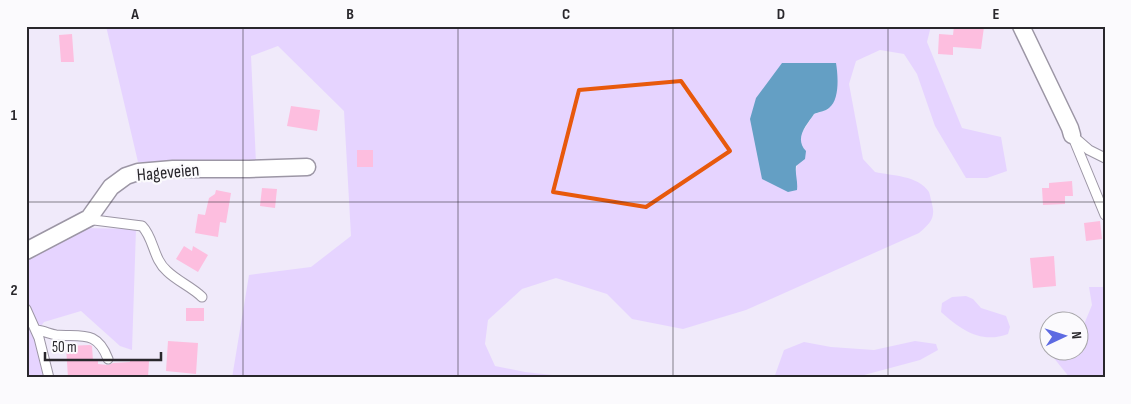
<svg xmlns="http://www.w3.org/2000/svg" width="1131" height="404" font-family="'Sofia Sans Condensed',sans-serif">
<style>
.green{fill:#e6d4ff;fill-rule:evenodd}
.water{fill:#649fc4}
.building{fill:#fdbedf}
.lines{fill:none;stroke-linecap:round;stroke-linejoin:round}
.service-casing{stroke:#9c96a5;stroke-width:11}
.minor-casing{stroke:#9c96a5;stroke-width:19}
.service{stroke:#fff;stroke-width:9}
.minor{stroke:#fff;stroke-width:16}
.marked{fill:none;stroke:#e8590c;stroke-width:4;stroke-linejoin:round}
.grid{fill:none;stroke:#29272c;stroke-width:1;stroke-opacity:0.55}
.labels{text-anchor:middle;stroke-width:4.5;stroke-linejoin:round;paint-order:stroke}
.street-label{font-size:18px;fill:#29272c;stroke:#fbfafd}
.neatline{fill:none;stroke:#29272c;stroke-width:2}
.grid-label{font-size:16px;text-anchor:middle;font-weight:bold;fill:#29272c}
</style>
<rect width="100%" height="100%" fill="#f0eafa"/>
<!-- green -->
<path class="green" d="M 106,26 L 931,26 L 927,42 L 962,128 L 1001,137 L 1007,171 L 987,178 L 966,178 L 935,126 L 917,74 L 904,54 L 880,50 L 856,61 L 849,84 L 863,159 L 875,172 C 892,176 918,175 929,192 C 930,195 931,200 932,204 C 936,219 929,224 919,233 L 746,310 L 683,329 L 632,319 L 607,294 L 556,278 L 522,289 L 488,320 L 485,344 L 495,366 L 525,372 L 579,378 L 232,378 L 249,275 L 311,267 L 351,236 L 344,111 L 278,46 L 251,56 L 256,163 L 138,162 ZM 782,63 L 829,109 L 814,114 L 800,136 L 801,145 L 795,176 Z
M 81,228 L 136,229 L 132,350 L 120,346 L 81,311 L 44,322 L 35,335 L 52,378 L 26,378 L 26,260 Z
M 1089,287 L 1105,287 L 1105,378 L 1070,378 L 1049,352 L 1078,352 L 1079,334 L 1080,334 L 1092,305 Z
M 966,296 L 973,299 L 981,308 L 1006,316 L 1010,327 L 1008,334 C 981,344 961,330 941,312 L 942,303 L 952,297 Z
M 915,341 L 936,344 L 938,350 L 920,360 L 853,378 L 774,378 L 784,350 L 804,342 L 831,347 L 874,350 Z"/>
<!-- water -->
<path class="water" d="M 782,63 L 836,63 C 838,75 840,100 829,108 C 826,111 818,112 814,114 C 806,126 794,138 806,151 L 805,159 L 796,166 C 795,175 798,181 797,190 L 788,192 L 762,179 L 750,119 L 756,98 Z"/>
<!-- building -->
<path class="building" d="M 954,26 L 984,27 L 981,49 L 953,47 L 953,55 L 938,54 L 939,34 L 953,35 Z
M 72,34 L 74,62 L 61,62 L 59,35 Z
M 291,106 L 320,110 L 317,131 L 287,126 Z
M 357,150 L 373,150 L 373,167 L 357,167 Z
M 1072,181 L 1073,196 L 1065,196 L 1065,204 L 1043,205 L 1042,188 L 1049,188 L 1049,183 Z
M 262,188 L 277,189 L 275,208 L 260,206 Z
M 216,190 L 231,193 L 226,223 L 220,222 L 218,237 L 195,233 L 198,214 L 205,215 L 209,198 L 215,194 Z
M 1100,221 L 1102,239 L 1086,241 L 1084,223 Z
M 184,246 L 192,251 L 193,246 L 208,255 L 198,272 L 176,259 Z
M 1054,256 L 1056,286 L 1033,288 L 1030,258 Z
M 186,308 L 204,308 L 204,321 L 186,321 Z
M 168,341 L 198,343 L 196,374 L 166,371 Z
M 90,345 L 92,346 L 93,361 L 98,361 L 98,364 L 108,365 L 113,363 L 130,362 L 130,361 L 149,361 L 148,378 L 68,378 L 66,346 Z"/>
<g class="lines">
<defs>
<path id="service" d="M 1072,135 L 1105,215
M 1074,137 L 1089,150 L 1105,158
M 89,218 L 94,220 L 142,226 C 154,238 153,259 167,271 C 177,281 192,287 202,297
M 26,309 L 39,338 L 49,378
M 37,330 C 44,331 50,334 56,335 C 82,337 97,330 108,359"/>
<path id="minor" d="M 1021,26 L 1070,128 L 1072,135
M 26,251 L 89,218 L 111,187 L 126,176 L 138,172 L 173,169 L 249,169 L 307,167"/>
</defs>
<!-- service casing -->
<use href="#service" class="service-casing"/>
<!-- minor casing -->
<use href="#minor" class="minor-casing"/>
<!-- service -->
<use href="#service" class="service"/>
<!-- minor -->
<use href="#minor" class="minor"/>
</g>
<!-- marked area -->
<path class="marked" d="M 681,81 L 730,151 L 646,207 L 553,192 L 579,90 Z"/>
<!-- grid -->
<path class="grid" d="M 243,26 L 243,378M 458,26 L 458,378M 673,26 L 673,378M 888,26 L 888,378M 26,202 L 1105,202"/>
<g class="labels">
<!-- street labels -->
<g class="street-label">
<text transform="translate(168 172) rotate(-5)" y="6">Hageveien</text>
</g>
</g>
<!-- border -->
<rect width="1131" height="404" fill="none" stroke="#fbfafd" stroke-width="55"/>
<!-- north arrow -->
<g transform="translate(1064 336) rotate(86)"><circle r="24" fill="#fbfafd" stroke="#a7a6a9"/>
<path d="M0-4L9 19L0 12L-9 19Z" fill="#5d6ae2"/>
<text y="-8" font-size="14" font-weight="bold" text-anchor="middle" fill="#29272c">N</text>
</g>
<!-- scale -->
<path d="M45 352v8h116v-8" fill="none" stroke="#29272c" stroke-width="2.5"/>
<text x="52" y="352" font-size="15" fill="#29272c" stroke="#fbfafd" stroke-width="4" paint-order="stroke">50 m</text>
<rect x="28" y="28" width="1076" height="348" class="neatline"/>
<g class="grid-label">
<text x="135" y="19">A</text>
<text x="350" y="19">B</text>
<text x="566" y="19">C</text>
<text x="781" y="19">D</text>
<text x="996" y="19">E</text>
<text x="14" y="120">1</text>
<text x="14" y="295">2</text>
</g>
</svg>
